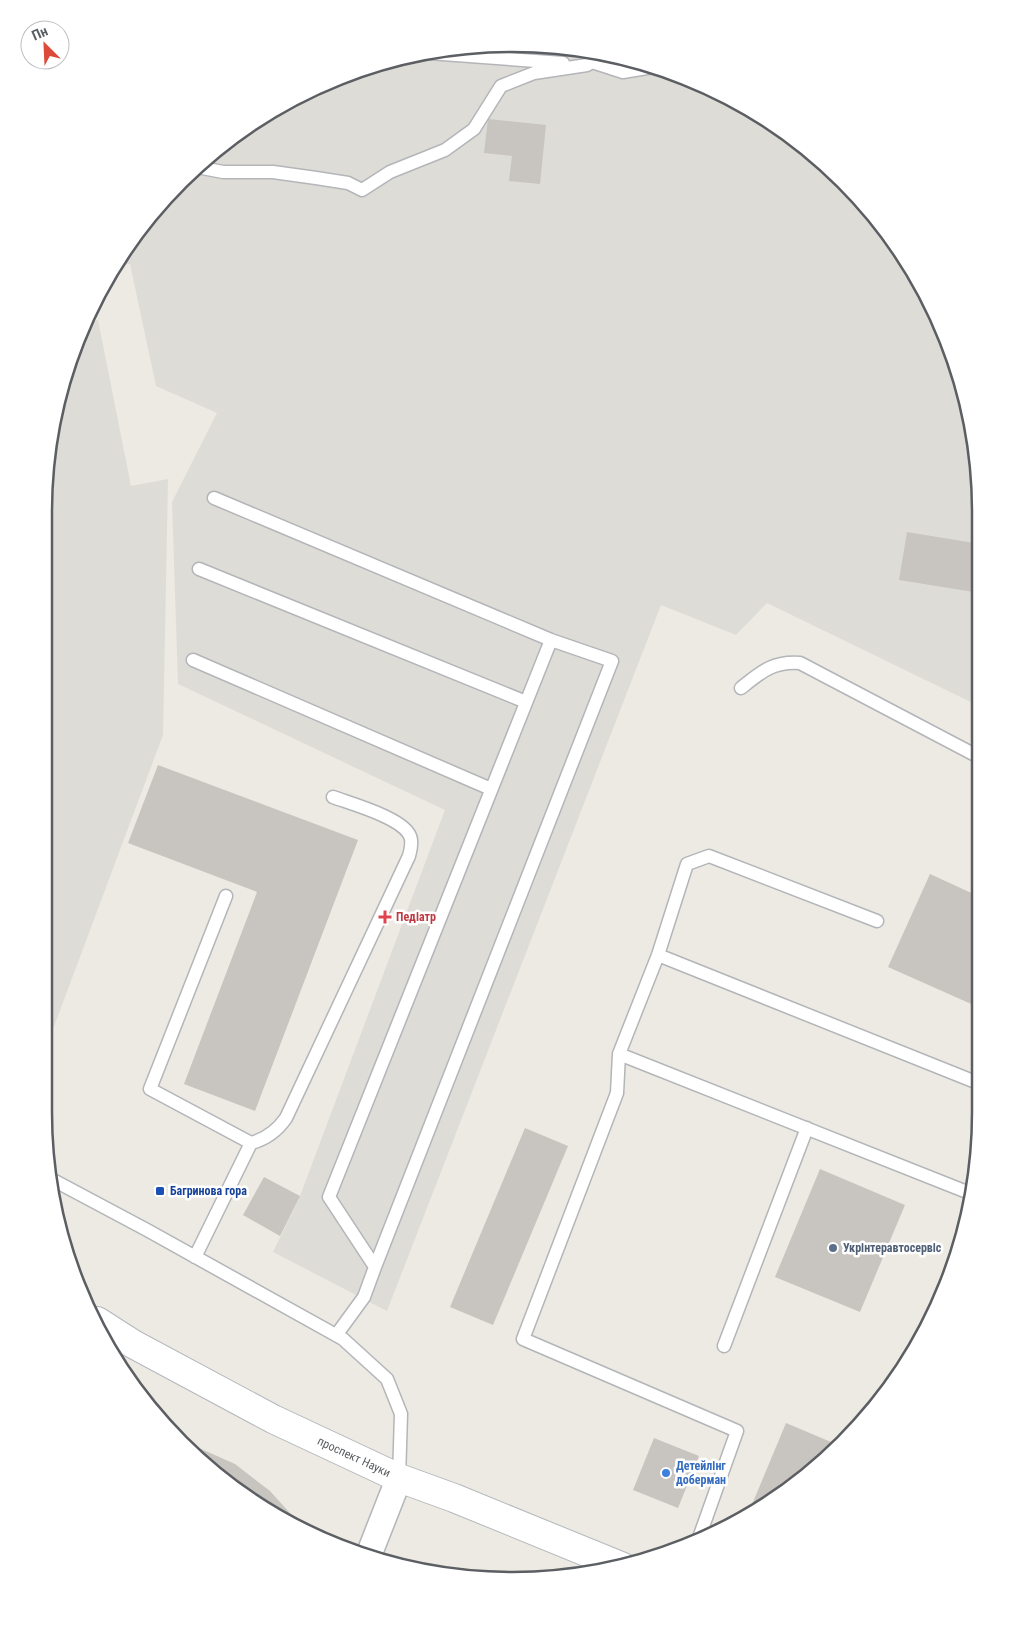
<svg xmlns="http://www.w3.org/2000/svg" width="1025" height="1625" font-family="'Roboto Condensed',sans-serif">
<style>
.industrial{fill:#dedcd7}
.building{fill:#c8c5c0}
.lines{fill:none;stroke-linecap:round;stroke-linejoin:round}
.lane-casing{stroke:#b3b5b9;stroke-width:15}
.street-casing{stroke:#b3b5b9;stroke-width:28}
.secondary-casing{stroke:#b4b7bc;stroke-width:30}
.lane{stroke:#fff;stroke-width:12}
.street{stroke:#fff;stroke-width:25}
.secondary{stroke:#fff;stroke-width:28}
.health-dot{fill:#e0444e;stroke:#fff;stroke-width:2}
.transit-dot{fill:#1a4fb4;stroke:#fff;stroke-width:2}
.service-dot{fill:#5c6f8a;stroke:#fff;stroke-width:2}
.shop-dot{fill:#3f7fe0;stroke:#fff;stroke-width:2}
.labels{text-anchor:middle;stroke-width:5;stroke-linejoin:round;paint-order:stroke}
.health-label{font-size:12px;font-weight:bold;fill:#be3a42;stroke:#fff;text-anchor:start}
.transit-label{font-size:12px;font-weight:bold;fill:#164399;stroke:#fff;text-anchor:start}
.service-label{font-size:12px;font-weight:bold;fill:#4e5e75;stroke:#fff;text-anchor:start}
.street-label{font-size:12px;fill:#5b5e62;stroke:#fff}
.shop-label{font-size:12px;font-weight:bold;fill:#366cbe;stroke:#fff;text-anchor:start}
.rim{fill:none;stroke:#5b5e62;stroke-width:2.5}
</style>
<rect width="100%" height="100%" fill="#eceae2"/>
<!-- industrial -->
<path class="industrial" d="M 543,45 L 634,60 L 720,92 L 798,141 L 865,204 L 919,278 L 965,391 L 980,482 L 979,706 L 767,603 L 736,635 L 661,605 L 387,1311 L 273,1252 L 300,1196 L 445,810 L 178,684 L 172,502 L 217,413 L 156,386 L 130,264 L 119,265 L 141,227 L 204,160 L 278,106 L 362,69 L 452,48 Z
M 98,320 L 131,486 L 168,479 L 163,735 L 53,1029 L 44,1047 L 48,452 L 80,333 L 85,324 Z"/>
<!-- building -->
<path class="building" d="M 488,119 L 546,125 L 540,184 L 509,181 L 512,156 L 484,153 Z
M 907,532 L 980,544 L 980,593 L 899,580 Z
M 158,765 L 358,840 L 255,1111 L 184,1084 L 257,892 L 128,843 Z
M 930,874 L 978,896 L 978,1007 L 888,967 Z
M 525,1128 L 568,1146 L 493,1325 L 450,1307 Z
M 820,1169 L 905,1205 L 860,1312 L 775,1277 Z
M 264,1177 L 300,1196 L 280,1236 L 243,1215 Z
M 786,1423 L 831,1442 L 826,1452 L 773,1502 L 748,1514 Z
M 654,1438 L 699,1456 L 678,1508 L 633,1490 Z
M 190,1444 L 235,1464 L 270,1491 L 298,1522 L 227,1485 Z"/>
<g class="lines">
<defs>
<path id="lane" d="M 429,53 L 563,63
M 592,62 L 623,72 L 653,67
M 197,167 L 223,172 L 273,172 L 316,178 L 348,183 L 362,190 L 390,172 L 445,150 L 474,129 L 501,86 L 534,73 L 587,65 L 602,55
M 214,498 L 551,640 L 612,661 L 375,1267
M 199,569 L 526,702
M 193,660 L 491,789
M 741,688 C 761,672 773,661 800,663 L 979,757
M 877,921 L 709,856 L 687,864 L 658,955 L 619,1054 L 972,1194
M 658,955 L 978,1083
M 619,1054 L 617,1093 L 523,1339 L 737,1431 L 700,1535
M 251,1143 C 266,1139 277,1131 286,1118 L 409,856 C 411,849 413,840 409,834 C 399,817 352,804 333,797
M 55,1181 L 147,1230 L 343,1339 L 387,1379 L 401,1414 L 399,1478
M 195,1257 L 251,1143 L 150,1089 L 226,896
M 337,1334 L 364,1297 L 375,1267 L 329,1197 L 551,640
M 724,1346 L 807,1128"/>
<path id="street" d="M 368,1557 L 399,1478"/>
<g id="secondary">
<path id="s1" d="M 97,1321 L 133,1344 L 273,1419 L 399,1478 L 454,1498 L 623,1567"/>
</g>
</defs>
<!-- lane casing -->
<use href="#lane" class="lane-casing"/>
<!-- street casing -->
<use href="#street" class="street-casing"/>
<!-- secondary casing -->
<use href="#secondary" class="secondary-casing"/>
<!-- lane -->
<use href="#lane" class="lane"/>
<!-- street -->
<use href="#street" class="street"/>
<!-- secondary -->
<use href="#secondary" class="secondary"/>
</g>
<!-- markers -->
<path class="health-dot" d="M382.5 909.5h5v5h5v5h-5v5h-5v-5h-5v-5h5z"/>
<rect class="transit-dot" x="155" y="1186" width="10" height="10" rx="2.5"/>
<circle class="service-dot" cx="833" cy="1248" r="5"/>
<circle class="shop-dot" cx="666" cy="1473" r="5"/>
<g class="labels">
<!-- health labels -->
<g class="health-label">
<text x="396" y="921">Педіатр</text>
</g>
<!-- transit labels -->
<g class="transit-label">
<text x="170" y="1195">Багринова гора</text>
</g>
<!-- service labels -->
<g class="service-label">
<text x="843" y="1252">Укрінтеравтосервіс</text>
</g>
<!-- street labels -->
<g class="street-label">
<text dy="4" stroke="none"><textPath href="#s1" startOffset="291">проспект Науки</textPath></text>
</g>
<!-- shop labels -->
<g class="shop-label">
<text x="676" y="1470">Детейлінг<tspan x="676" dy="14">доберман</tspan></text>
</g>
</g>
<!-- crop -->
<path d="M0 0H1025V1625H0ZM512 52H512A460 460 0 0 1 972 512V1112A460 460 0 0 1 512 1572H512A460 460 0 0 1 52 1112V512A460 460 0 0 1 512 52Z" fill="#fff" fill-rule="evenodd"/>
<path class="rim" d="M512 52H512A460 460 0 0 1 972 512V1112A460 460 0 0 1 512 1572H512A460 460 0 0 1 52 1112V512A460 460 0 0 1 512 52Z"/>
<!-- north arrow -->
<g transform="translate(45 45) rotate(336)"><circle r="24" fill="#ffffff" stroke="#bdbfc0"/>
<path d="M0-4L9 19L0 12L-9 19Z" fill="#dc4a39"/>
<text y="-8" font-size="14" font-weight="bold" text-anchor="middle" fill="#5b5e62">Пн</text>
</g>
</svg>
